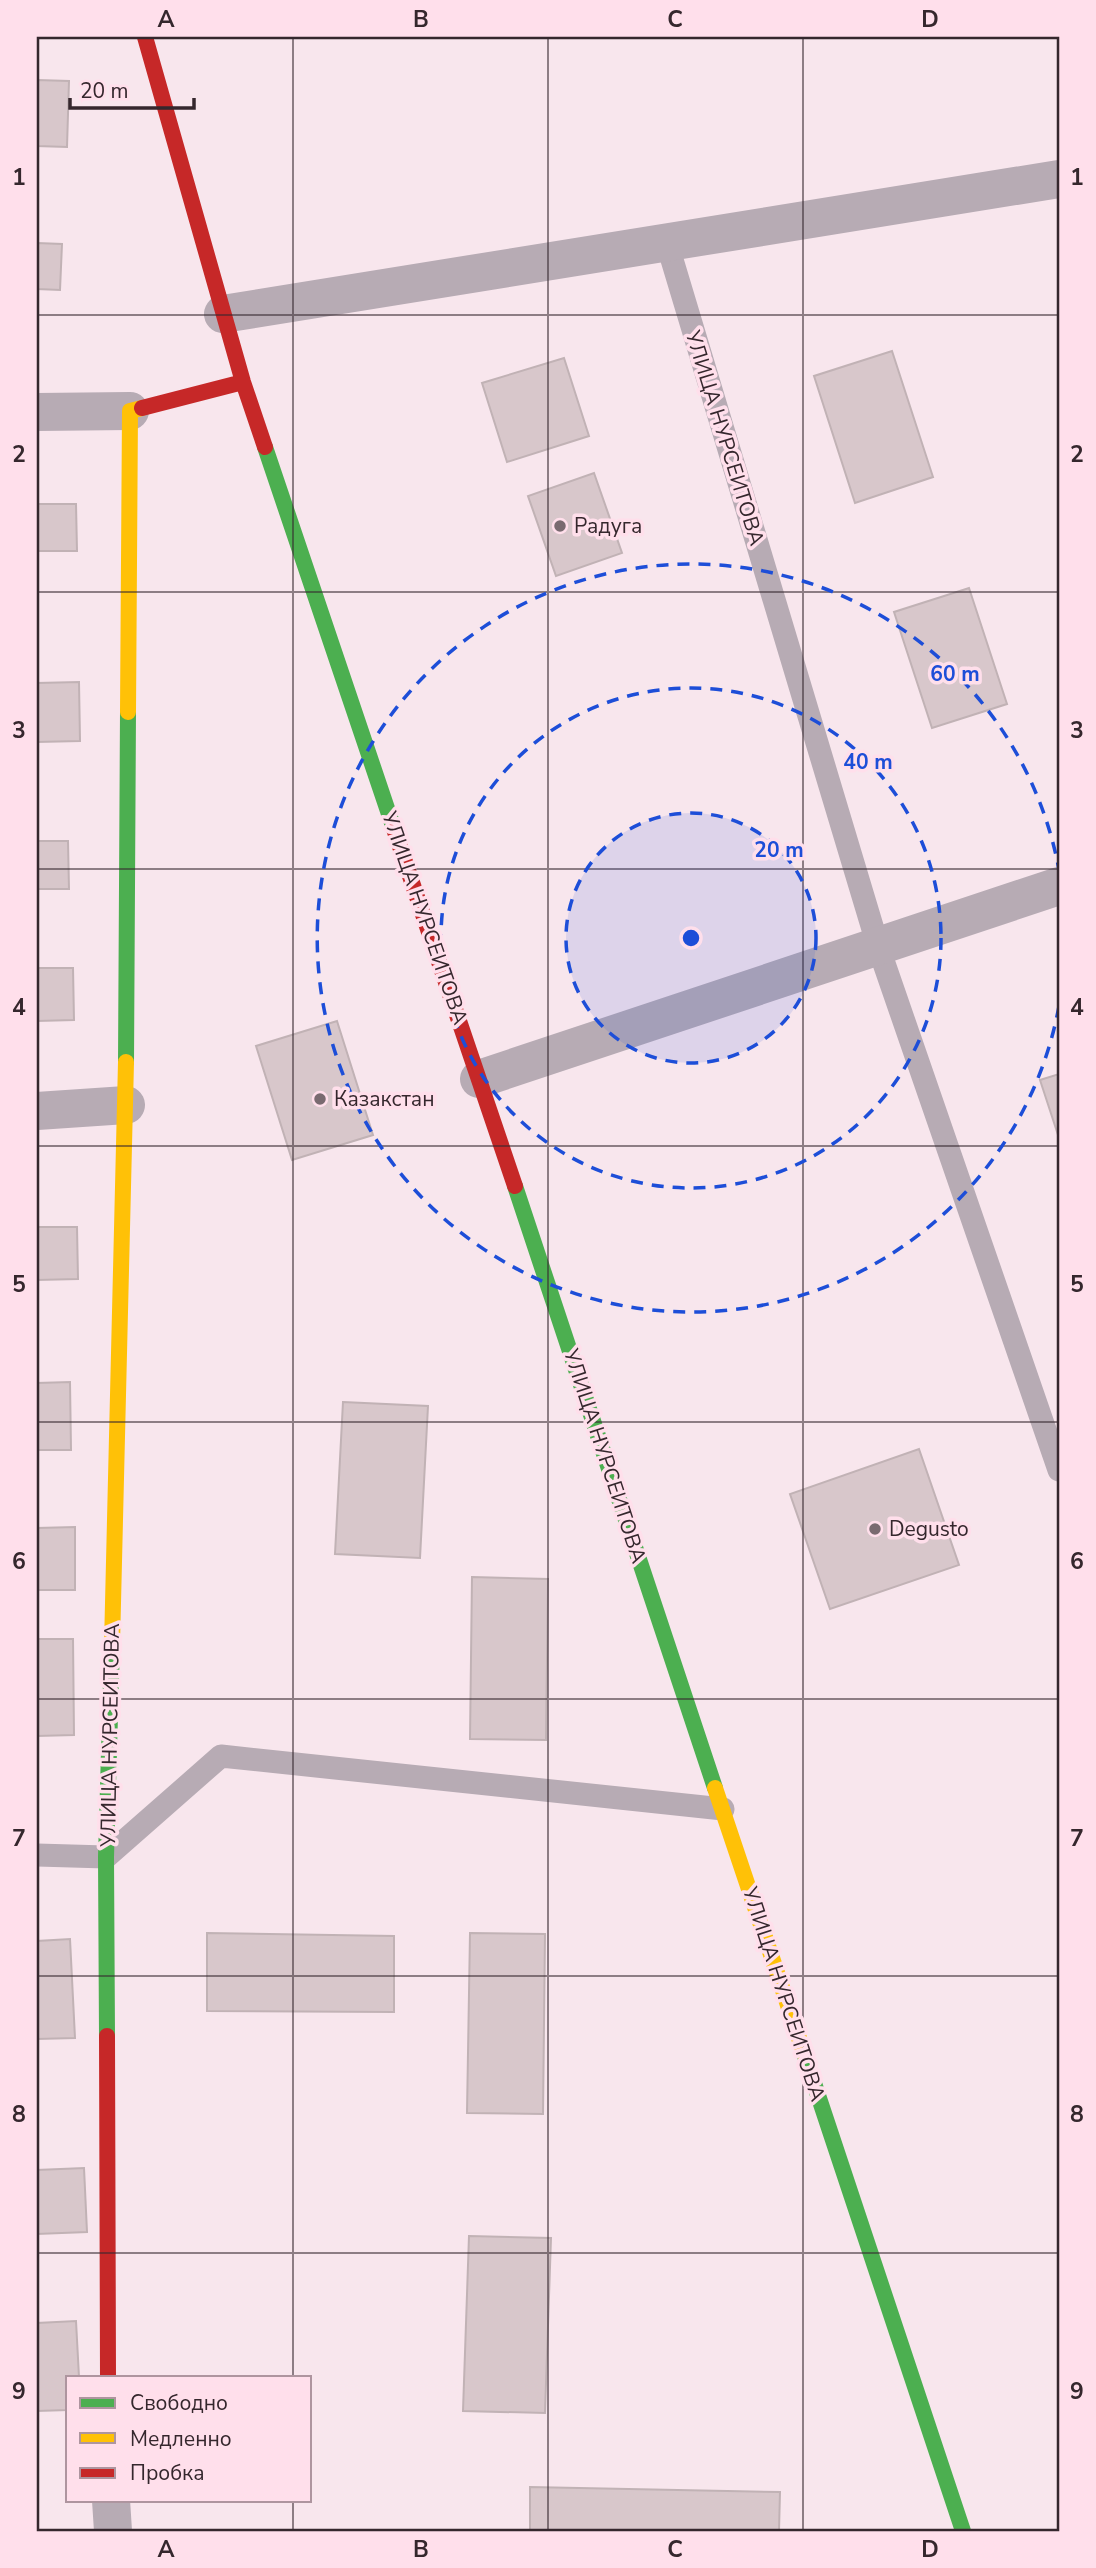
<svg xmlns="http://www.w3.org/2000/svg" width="1096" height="2568" font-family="'Nunito Sans',sans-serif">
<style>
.building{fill:#d8c7cb;stroke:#c1b2b5;stroke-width:2}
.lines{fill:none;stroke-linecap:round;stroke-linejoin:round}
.lane{stroke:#b7abb4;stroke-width:23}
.street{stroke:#b7abb4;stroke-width:38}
.fast{stroke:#4caf50;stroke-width:16}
.slow{stroke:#ffc107;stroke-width:16}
.jam{stroke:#c62828;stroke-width:16}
.grid{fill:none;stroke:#35272d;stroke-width:2;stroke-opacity:0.55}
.ring{fill:none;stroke:#1d4ed8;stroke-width:3.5;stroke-dasharray:12 9}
.poi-dot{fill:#796a70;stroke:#ffdfeb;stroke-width:2.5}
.labels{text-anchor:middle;stroke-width:7;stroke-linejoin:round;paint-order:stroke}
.street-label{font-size:21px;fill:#35272d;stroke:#ffdfeb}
.poi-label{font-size:21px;fill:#35272d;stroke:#ffdfeb;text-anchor:start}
.centre{fill:#1d4ed8;stroke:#ffdfeb;stroke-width:3.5}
.ring-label{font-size:21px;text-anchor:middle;font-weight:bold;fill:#1d4ed8;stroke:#ffdfeb;stroke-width:7;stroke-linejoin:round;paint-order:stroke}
.neatline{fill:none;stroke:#35272d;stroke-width:2.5}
.grid-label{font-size:23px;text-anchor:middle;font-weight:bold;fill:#35272d}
</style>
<rect width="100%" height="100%" fill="#f8e6ed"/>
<!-- building -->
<path class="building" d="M 37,80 L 69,81 L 67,147 L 37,146 Z
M 37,243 L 62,244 L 60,290 L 37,289 Z
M 892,351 L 933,477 L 855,503 L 814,376 Z
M 564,358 L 589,436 L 507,462 L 482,383 Z
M 594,473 L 622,553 L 556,576 L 528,496 Z
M 37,504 L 76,504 L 77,551 L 37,551 Z
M 969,588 L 1007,704 L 932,728 L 894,612 Z
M 79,682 L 80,741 L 37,742 L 37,683 Z
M 37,841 L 68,841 L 69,889 L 37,889 Z
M 37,968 L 73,968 L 74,1020 L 37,1021 Z
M 337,1021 L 373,1135 L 292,1160 L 256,1046 Z
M 1059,1074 L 1059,1138 L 1040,1080 Z
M 37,1227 L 77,1227 L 78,1279 L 37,1280 Z
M 70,1382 L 71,1450 L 37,1450 L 37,1383 Z
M 343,1402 L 428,1406 L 420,1558 L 335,1554 Z
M 919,1449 L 959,1565 L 830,1609 L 790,1494 Z
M 75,1527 L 75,1590 L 37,1590 L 37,1528 Z
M 472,1577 L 548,1579 L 546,1740 L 470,1739 Z
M 37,1639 L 73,1639 L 74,1735 L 37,1736 Z
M 207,1933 L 394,1936 L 394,2012 L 207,2011 Z
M 470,1933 L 545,1934 L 543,2114 L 467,2113 Z
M 70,1939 L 75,2038 L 37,2039 L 37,1941 Z
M 84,2168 L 87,2232 L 37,2234 L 37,2170 Z
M 469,2236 L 551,2238 L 545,2413 L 463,2411 Z
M 76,2321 L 79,2377 L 68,2377 L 68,2410 L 37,2411 L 37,2323 Z
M 530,2487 L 780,2492 L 779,2531 L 530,2531 Z"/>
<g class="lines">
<!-- lane -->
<path class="lane" d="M 667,243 L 878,946 L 1059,1470
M 37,1855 L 106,1857 L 221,1756 L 723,1809"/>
<!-- street -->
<path class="street" d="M 223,314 L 1059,179
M 37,412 L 130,411
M 479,1079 L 1059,886
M 37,1111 L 126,1105
M 111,2500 L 113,2531"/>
<!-- fast -->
<path class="fast" d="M 265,447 L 394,829
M 126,1062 L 128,712
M 515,1186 L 715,1788
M 107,2036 L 106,1857 L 112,1645
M 804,2053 L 963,2531"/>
<!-- slow -->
<path class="slow" d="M 128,712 L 130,411 L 142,408
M 112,1645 L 126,1062
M 715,1788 L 804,2053"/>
<!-- jam -->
<path class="jam" d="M 145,37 L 243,382 L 265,447
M 142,408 L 243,382
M 394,829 L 515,1186
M 107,2036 L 108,2377"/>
</g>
<!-- grid -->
<path class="grid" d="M 293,37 L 293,2377M 548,37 L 548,2531M 803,37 L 803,2531M 37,315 L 1059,315M 37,592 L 1059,592M 37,869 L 1059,869M 37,1146 L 1059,1146M 37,1422 L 1059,1422M 37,1699 L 1059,1699M 37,1976 L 1059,1976M 37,2253 L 1059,2253M 293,2500 L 293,2531"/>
<!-- distance rings -->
<circle cx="691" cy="938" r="125" fill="#1d4ed8" fill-opacity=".12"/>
<g class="ring">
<circle cx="691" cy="938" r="125"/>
<circle cx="691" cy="938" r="250"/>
<path d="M1059 1006A374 374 0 1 1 1059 870"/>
</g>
<!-- markers -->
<g class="poi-dot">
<circle cx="560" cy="526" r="7"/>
<circle cx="320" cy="1099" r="7"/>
<circle cx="875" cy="1529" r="7"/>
</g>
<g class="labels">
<!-- street labels -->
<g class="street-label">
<text transform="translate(725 438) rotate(73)" y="7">УЛИЦА НУРСЕИТОВА</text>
<text transform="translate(425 918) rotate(71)" y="7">УЛИЦА НУРСЕИТОВА</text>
<text transform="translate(605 1456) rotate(72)" y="7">УЛИЦА НУРСЕИТОВА</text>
<text transform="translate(110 1735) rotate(-89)" y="7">УЛИЦА НУРСЕИТОВА</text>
<text transform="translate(784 1994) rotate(72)" y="7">УЛИЦА НУРСЕИТОВА</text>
</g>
<!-- poi labels -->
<g class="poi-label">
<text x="574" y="533">Радуга</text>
<text x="334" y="1106">Казакстан</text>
<text x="889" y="1536">Degusto</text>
</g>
</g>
<circle cx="691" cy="938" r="10" class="centre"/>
<g class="ring-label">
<text x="955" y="681">60 m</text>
<text x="868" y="769">40 m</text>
<text x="779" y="857">20 m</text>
</g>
<!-- border -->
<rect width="1096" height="2568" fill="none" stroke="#ffdfeb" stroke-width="77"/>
<!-- legend -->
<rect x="66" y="2376" width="245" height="126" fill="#ffdfeb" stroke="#ae959f" stroke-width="2"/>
<rect x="80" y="2398" width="35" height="10" fill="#4caf50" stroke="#ae959f" stroke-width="2"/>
<text x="130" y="2410" font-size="21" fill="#35272d">Свободно</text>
<rect x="80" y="2433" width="35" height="10" fill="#ffc107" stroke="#ae959f" stroke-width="2"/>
<text x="130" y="2446" font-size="21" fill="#35272d">Медленно</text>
<rect x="80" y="2468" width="35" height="10" fill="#c62828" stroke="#ae959f" stroke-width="2"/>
<text x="130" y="2480" font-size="21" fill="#35272d">Пробка</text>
<!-- scale -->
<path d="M70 98v10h124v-10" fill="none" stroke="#35272d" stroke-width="3.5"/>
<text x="80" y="98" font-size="21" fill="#35272d" stroke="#ffdfeb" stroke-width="5" paint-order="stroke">20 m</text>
<rect x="38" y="38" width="1020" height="2492" class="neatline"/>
<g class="grid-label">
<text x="166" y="27">A</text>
<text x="421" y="27">B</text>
<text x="675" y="27">C</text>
<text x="930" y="27">D</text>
<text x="19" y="185">1</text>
<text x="1077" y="185">1</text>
<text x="19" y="462">2</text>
<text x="1077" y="462">2</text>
<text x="19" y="738">3</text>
<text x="1077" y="738">3</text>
<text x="19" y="1015">4</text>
<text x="1077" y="1015">4</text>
<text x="19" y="1292">5</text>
<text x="1077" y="1292">5</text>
<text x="19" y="1569">6</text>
<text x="1077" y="1569">6</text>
<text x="19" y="1846">7</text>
<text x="1077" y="1846">7</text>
<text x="19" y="2122">8</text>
<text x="1077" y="2122">8</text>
<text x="19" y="2399">9</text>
<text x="1077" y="2399">9</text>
<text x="166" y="2557">A</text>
<text x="421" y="2557">B</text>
<text x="675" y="2557">C</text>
<text x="930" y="2557">D</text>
</g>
</svg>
